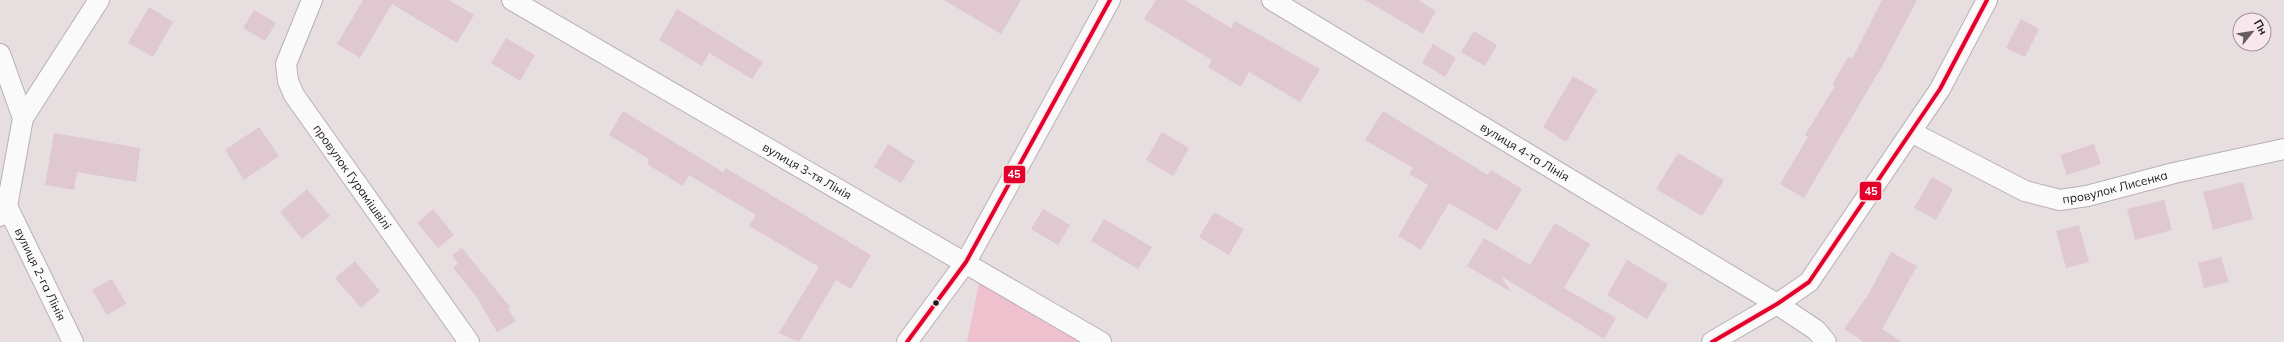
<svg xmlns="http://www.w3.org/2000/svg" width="2284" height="342" font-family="Mulish,sans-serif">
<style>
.green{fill:#efc1cf}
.building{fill:#e0c8d0}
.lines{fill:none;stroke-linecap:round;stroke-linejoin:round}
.street-casing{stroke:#b8b1b3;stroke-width:22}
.street{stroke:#fbfafa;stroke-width:20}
.bus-1-casing{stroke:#f8e7ec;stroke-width:7}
.bus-1{stroke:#e4002b;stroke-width:4}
.bus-dot{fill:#1e181a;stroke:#f8e7ec;stroke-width:1.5}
.labels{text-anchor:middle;stroke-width:4;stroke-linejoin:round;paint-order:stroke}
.street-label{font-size:12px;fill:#1e181a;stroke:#f8e7ec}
.line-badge{stroke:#f8e7ec;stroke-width:1.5}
.badge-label{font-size:11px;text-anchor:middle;font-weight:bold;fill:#fff}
</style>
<rect width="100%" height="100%" fill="#e7dee0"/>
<!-- green -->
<path class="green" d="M 979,283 L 1081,342 L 967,342 Z"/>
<!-- building -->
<path class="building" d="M 363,0 L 449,0 L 474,15 L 457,43 L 392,4 L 360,58 L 337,44 Z
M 944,0 L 1021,0 L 1001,34 Z
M 1156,0 L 1185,0 L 1231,28 L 1235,21 L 1320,69 L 1300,102 L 1249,72 L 1241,87 L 1208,67 L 1212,60 L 1144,19 Z
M 1365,0 L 1418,0 L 1436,11 L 1423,34 Z
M 1882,0 L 1917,0 L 1884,63 L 1804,198 L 1780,184 L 1808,137 L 1805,135 L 1835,86 L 1832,85 L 1848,57 L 1852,59 Z
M 149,7 L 173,22 L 153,57 L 128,43 Z
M 677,9 L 763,62 L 752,79 L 709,53 L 702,66 L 659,40 Z
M 254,10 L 276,23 L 265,41 L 243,28 Z
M 2021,19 L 2039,29 L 2025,57 L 2006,48 Z
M 1474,31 L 1497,45 L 1485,66 L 1461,52 Z
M 506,38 L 535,55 L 520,81 L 491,63 Z
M 1433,44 L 1456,58 L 1445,77 L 1422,63 Z
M 1573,76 L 1597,90 L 1566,142 L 1543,127 Z
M 623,111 L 723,172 L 726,168 L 871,255 L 851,289 L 836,280 L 799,342 L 779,333 L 819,267 L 749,226 L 756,215 L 689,175 L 683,186 L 647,164 L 649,159 L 609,135 Z
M 1383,111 L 1488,175 L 1491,170 L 1522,189 L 1497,231 L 1449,203 L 1421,250 L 1398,236 L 1428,185 L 1409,174 L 1413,168 L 1365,140 Z
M 259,127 L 279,156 L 244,180 L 225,150 Z
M 1162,132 L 1189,148 L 1173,176 L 1146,160 Z
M 54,133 L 140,148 L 136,182 L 77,172 L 74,190 L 45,185 Z
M 888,144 L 915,161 L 901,183 L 874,167 Z
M 2094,144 L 2101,164 L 2067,175 L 2060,155 Z
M 1678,153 L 1724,180 L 1702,216 L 1656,189 Z
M 1932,177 L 1953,189 L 1936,220 L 1914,208 Z
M 2243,182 L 2253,219 L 2213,230 L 2203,192 Z
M 307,189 L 330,216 L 302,239 L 280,212 Z
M 2164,200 L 2172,230 L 2135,240 L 2127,209 Z
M 433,209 L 454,235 L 438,248 L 417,223 Z
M 1043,209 L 1070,225 L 1058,245 L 1031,229 Z
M 1214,212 L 1244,229 L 1229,255 L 1199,237 Z
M 1104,219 L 1152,247 L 1138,269 L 1091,241 Z
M 1555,223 L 1590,244 L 1564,288 L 1616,318 L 1604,339 L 1501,276 L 1511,292 L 1467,266 L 1484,238 L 1530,265 Z
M 2079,225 L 2089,262 L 2066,268 L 2056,231 Z
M 462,248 L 510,307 L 508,309 L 516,321 L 497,332 L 476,296 L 453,268 L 458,264 L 452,255 Z
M 1891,252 L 1917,266 L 1882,329 L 1902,342 L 1864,342 L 1844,329 L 1868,295 Z
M 2221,257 L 2229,282 L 2204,288 L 2198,263 Z
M 1627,260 L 1668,284 L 1647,319 L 1607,295 Z
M 355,261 L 380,291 L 361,308 L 335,278 Z
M 112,279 L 126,304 L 107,315 L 92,290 Z"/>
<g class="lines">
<defs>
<g id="street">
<path id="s1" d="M 312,0 L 286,64 L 288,81 L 294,95 L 469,342"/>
<path id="s2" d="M 512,0 L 1101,342"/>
<path id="s3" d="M 1272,0 L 1777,304 L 1816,330 L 1826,342"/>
<path d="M 0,54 L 23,118"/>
<path id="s4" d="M 1911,132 L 2025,191 L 2060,200 L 2087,196 L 2174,173 L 2284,149"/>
<path id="s5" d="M 7,206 L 73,342"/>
<path d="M 0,216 L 7,206 L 23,118 L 99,0"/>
<path d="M 907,342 L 966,262 L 1110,0"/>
<path d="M 1712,342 L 1777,304 L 1809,282 L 1940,89 L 1987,0"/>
</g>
</defs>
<!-- street casing -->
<use href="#street" class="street-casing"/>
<!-- street -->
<use href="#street" class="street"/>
<defs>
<path id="bus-1" d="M 907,342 L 966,262 L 1110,0
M 1712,342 L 1777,304 L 1809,282 L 1940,89 L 1987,0"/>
</defs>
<!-- bus-1 casing -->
<use href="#bus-1" class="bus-1-casing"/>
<!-- bus-1 -->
<use href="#bus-1" class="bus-1"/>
</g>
<!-- markers -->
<circle class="bus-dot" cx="936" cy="303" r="3.5"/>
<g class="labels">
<!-- street labels -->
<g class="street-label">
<text dy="4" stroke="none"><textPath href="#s3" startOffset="295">вулиця 4-та Лінія</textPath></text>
<text dy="4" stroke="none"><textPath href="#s2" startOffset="341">вулиця 3-тя Лінія</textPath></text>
<text dy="4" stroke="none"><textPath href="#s1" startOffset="202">провулок Гурамішвілі</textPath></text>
<text dy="4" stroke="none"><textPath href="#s4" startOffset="221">провулок Лисенка</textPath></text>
<text dy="4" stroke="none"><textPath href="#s5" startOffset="76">вулиця 2-га Лінія</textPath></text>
</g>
</g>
<g class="line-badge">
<rect x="1003" y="165" width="23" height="19" rx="4" fill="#e4002b"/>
<rect x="1859" y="181" width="23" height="20" rx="4" fill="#e4002b"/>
</g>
<g class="badge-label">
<text x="1014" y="178">45</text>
<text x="1871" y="195">45</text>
</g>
<!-- north arrow -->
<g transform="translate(2252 32) rotate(60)"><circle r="19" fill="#f8e7ec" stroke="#a19498"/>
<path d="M0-3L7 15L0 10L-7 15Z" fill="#645d5f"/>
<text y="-6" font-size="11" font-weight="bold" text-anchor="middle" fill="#1e181a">Пн</text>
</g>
</svg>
